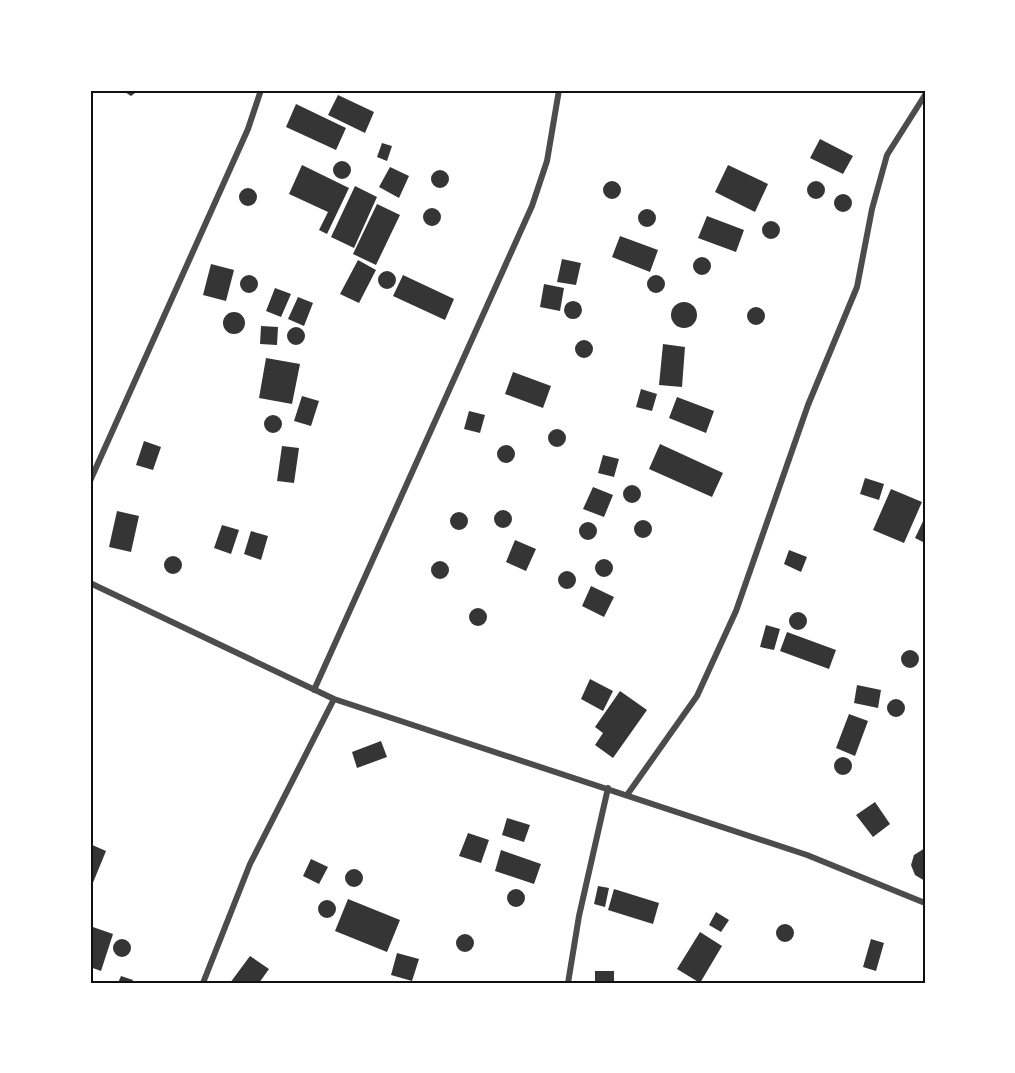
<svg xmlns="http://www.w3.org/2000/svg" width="1015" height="1073" font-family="'Roboto Condensed',sans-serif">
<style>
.building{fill:#353535}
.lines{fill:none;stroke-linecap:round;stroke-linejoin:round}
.minor{stroke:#4c4c4c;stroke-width:6}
.neatline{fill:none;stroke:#111;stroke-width:2}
</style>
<rect width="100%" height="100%" fill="#fff"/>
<!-- building -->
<path class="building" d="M 122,90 L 139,90 L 131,96 Z
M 338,95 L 374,112 L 365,133 L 328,115 Z
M 296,104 L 346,128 L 336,150 L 286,127 Z
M 820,139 L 853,156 L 843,174 L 810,158 Z
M 382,143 L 392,146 L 387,161 L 377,157 Z
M333 170a9 9 0 1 1 18 0a9 9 0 1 1-18 0Z
M 302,165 L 349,188 L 327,234 L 319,230 L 328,212 L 289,194 Z
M 728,165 L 768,184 L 755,212 L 715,192 Z
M 390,167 L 409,176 L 399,198 L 379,187 Z
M431 179a9 9 0 1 1 18 0a9 9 0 1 1-18 0Z
M807 190a9 9 0 1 1 18 0a9 9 0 1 1-18 0Z
M603 190a9 9 0 1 1 18 0a9 9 0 1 1-18 0Z
M 355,186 L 377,197 L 354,248 L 331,237 Z
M239 197a9 9 0 1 1 18 0a9 9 0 1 1-18 0Z
M834 203a9 9 0 1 1 18 0a9 9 0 1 1-18 0Z
M 377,204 L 400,215 L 376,265 L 353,254 Z
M423 217a9 9 0 1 1 18 0a9 9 0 1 1-18 0Z
M638 218a9 9 0 1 1 18 0a9 9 0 1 1-18 0Z
M 707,216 L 744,230 L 736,252 L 698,238 Z
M762 230a9 9 0 1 1 18 0a9 9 0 1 1-18 0Z
M 620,236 L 658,250 L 650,272 L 612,257 Z
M693 266a9 9 0 1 1 18 0a9 9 0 1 1-18 0Z
M 562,259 L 581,263 L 576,285 L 557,282 Z
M 358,260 L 376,270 L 359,303 L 340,294 Z
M 211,264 L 234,270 L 226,301 L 203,295 Z
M378 280a9 9 0 1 1 18 0a9 9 0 1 1-18 0Z
M240 284a9 9 0 1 1 18 0a9 9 0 1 1-18 0Z
M 403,275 L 454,299 L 445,320 L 393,296 Z
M647 284a9 9 0 1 1 18 0a9 9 0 1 1-18 0Z
M 544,284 L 564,288 L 560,311 L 540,307 Z
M 275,288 L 291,294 L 281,317 L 266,311 Z
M 298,297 L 313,303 L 304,326 L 288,319 Z
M564 310a9 9 0 1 1 18 0a9 9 0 1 1-18 0Z
M671 315a13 13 0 1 1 26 0a13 13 0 1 1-26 0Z
M747 316a9 9 0 1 1 18 0a9 9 0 1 1-18 0Z
M223 323a11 11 0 1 1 22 0a11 11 0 1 1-22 0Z
M 261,326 L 278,327 L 277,345 L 260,344 Z
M287 336a9 9 0 1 1 18 0a9 9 0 1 1-18 0Z
M575 349a9 9 0 1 1 18 0a9 9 0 1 1-18 0Z
M 663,344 L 685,347 L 682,387 L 659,385 Z
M 266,358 L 300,364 L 292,404 L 259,398 Z
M 513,372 L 551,386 L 543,408 L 505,394 Z
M 641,389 L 657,394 L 652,411 L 636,407 Z
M 302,396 L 319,401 L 311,426 L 294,421 Z
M 677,397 L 714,411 L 706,433 L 669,418 Z
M 469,411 L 485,415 L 480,433 L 464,429 Z
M264 424a9 9 0 1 1 18 0a9 9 0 1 1-18 0Z
M548 438a9 9 0 1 1 18 0a9 9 0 1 1-18 0Z
M 144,441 L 161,447 L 153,470 L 136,465 Z
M 660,444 L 723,473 L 712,497 L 649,469 Z
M497 454a9 9 0 1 1 18 0a9 9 0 1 1-18 0Z
M 282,446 L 299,448 L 294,483 L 277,481 Z
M 603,455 L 619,459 L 614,477 L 598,473 Z
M 865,478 L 884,484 L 879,500 L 860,494 Z
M623 494a9 9 0 1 1 18 0a9 9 0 1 1-18 0Z
M 593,487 L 613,495 L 604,517 L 583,509 Z
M 891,489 L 922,502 L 904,543 L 873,530 Z
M494 519a9 9 0 1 1 18 0a9 9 0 1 1-18 0Z
M 117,511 L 139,516 L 131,552 L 109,547 Z
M450 521a9 9 0 1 1 18 0a9 9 0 1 1-18 0Z
M 925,517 L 925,543 L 915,538 Z
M634 529a9 9 0 1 1 18 0a9 9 0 1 1-18 0Z
M579 531a9 9 0 1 1 18 0a9 9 0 1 1-18 0Z
M 222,525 L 239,530 L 231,554 L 214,548 Z
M 251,531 L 268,536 L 261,560 L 244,554 Z
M 515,540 L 536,549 L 526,571 L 506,562 Z
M 789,550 L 807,557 L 801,572 L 784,564 Z
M164 565a9 9 0 1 1 18 0a9 9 0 1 1-18 0Z
M595 568a9 9 0 1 1 18 0a9 9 0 1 1-18 0Z
M431 570a9 9 0 1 1 18 0a9 9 0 1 1-18 0Z
M558 580a9 9 0 1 1 18 0a9 9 0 1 1-18 0Z
M 591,586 L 614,597 L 604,617 L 582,606 Z
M469 617a9 9 0 1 1 18 0a9 9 0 1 1-18 0Z
M789 621a9 9 0 1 1 18 0a9 9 0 1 1-18 0Z
M 766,625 L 780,629 L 774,650 L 760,647 Z
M 787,632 L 836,650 L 829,669 L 780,651 Z
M901 659a9 9 0 1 1 18 0a9 9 0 1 1-18 0Z
M 590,679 L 613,691 L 603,711 L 581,699 Z
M 857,685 L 881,690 L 878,708 L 854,703 Z
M 620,691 L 647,710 L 613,758 L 595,745 L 603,733 L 595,727 Z
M887 708a9 9 0 1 1 18 0a9 9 0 1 1-18 0Z
M 849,714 L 868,721 L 855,756 L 836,748 Z
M 381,741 L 387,757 L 357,768 L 352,752 Z
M834 766a9 9 0 1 1 18 0a9 9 0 1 1-18 0Z
M 875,802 L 890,824 L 873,837 L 856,815 Z
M 507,818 L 530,825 L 524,842 L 502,835 Z
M 468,833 L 489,840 L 481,863 L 459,856 Z
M 90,844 L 106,851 L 90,890 Z
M 925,848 L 925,881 L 915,875 L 911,865 L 914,855 Z
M 501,850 L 541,864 L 534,884 L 495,871 Z
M 311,859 L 328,867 L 319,884 L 303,876 Z
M345 878a9 9 0 1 1 18 0a9 9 0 1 1-18 0Z
M 598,886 L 609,888 L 605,907 L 594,904 Z
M 614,889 L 659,903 L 653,924 L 608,910 Z
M507 898a9 9 0 1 1 18 0a9 9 0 1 1-18 0Z
M 348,899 L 400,920 L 387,952 L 335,931 Z
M318 909a9 9 0 1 1 18 0a9 9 0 1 1-18 0Z
M 716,912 L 729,920 L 721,932 L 709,925 Z
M776 933a9 9 0 1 1 18 0a9 9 0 1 1-18 0Z
M 90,926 L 113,934 L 101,971 L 90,967 Z
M 700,932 L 722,946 L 700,983 L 677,969 Z
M456 943a9 9 0 1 1 18 0a9 9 0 1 1-18 0Z
M113 948a9 9 0 1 1 18 0a9 9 0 1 1-18 0Z
M 871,939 L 884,943 L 876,971 L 863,967 Z
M 397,953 L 419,959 L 412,981 L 391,975 Z
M 250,956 L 269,969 L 259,983 L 230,983 Z
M 595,971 L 614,971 L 614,983 L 595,983 Z
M 121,976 L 133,980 L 132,983 L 118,983 Z"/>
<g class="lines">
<!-- minor -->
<path class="minor" d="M 90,481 L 248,129 L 261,90
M 90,583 L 334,699 L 807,855 L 925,903
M 314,690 L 532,206 L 547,161 L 559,90
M 627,795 L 697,696 L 736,611 L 808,405 L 857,287 L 872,209 L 887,155 L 925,95
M 203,983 L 250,864 L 334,699
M 568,983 L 579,916 L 608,788"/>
</g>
<!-- border -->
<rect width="1015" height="1073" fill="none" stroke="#ffffff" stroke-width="183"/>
<rect x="92" y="92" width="832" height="890" class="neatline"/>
</svg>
